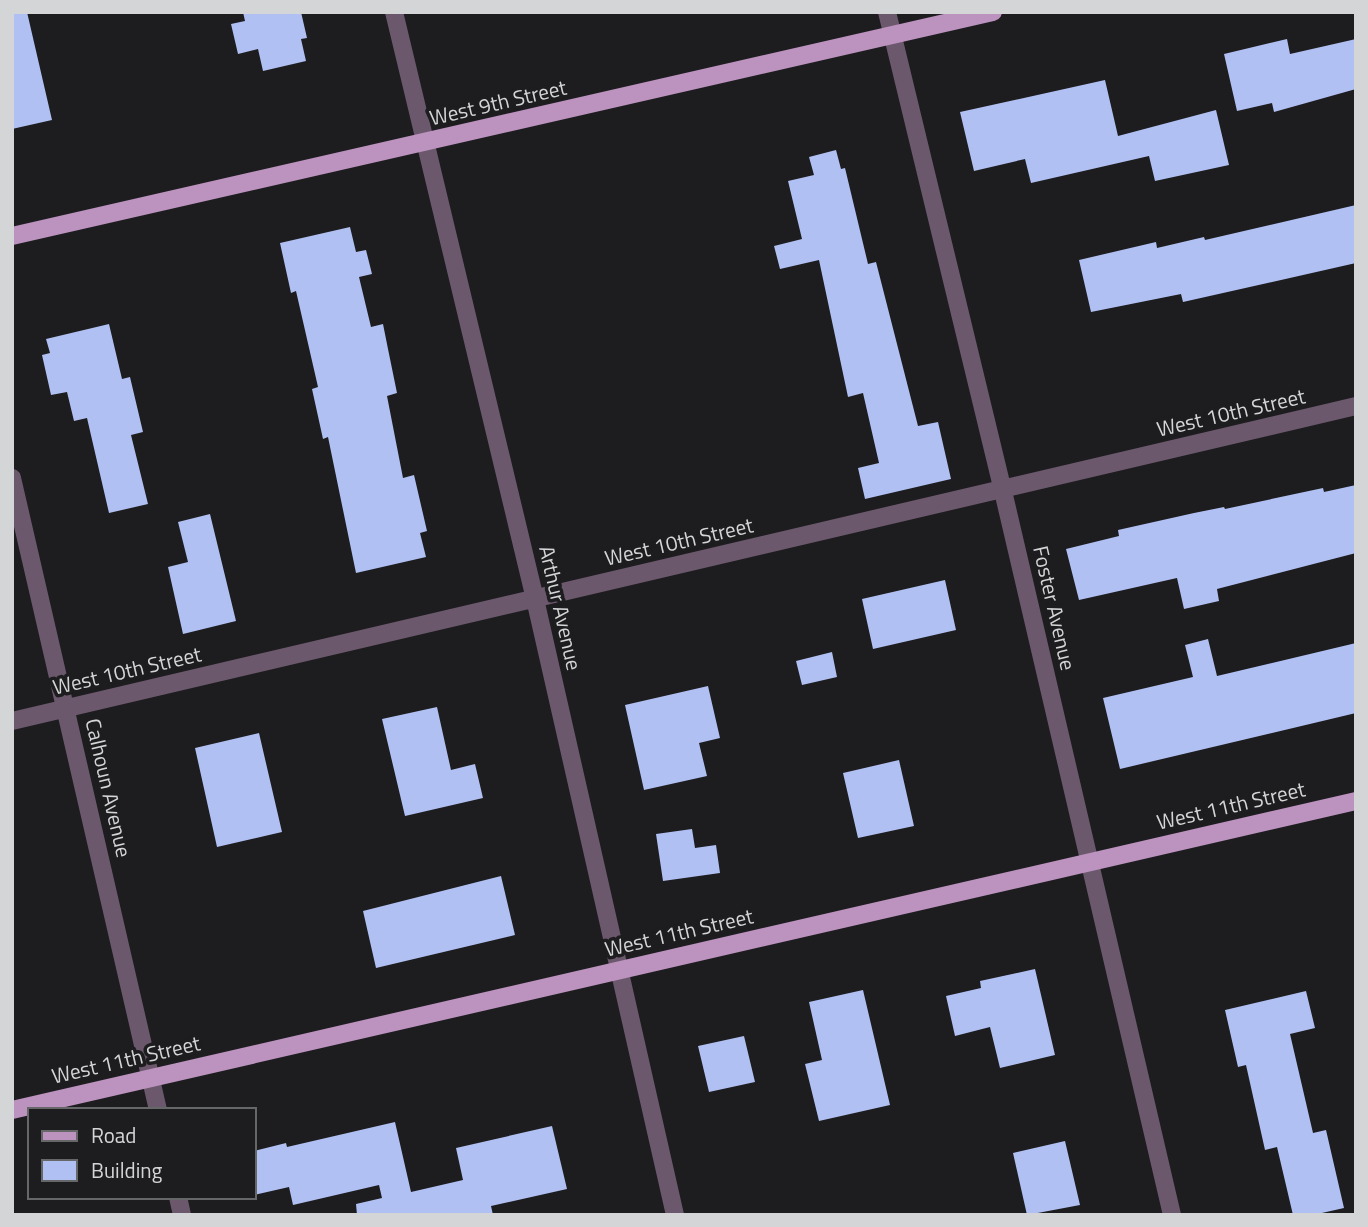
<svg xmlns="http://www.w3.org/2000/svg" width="1368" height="1227" font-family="'Titillium Web',sans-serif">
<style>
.building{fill:#b0c0f3}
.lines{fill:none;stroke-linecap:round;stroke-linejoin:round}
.minor{stroke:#6c586d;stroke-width:18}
.major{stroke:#bc92bf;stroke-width:18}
.labels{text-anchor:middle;stroke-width:7;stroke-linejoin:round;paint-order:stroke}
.street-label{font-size:21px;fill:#d4d5d6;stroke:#1d1d1f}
</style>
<rect width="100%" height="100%" fill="#1d1d1f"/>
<!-- building -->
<path class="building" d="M 12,12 L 27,12 L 52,120 L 12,129 Z
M 243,12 L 301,12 L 307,38 L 301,39 L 306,61 L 263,71 L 258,49 L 238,54 L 231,24 L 245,21 Z
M 1287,39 L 1290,54 L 1356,39 L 1356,89 L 1274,112 L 1272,103 L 1237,111 L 1224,54 Z
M 1105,80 L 1118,136 L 1216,110 L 1229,165 L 1155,181 L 1149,156 L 1031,183 L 1025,159 L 974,171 L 960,112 Z
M 836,150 L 841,169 L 845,168 L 868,264 L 876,262 L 918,426 L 938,422 L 951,479 L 865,499 L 858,468 L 879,463 L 863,393 L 848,397 L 819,260 L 780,269 L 774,246 L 802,239 L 788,181 L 814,175 L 809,157 Z
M 1356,205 L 1356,263 L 1183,302 L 1181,294 L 1091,312 L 1079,260 L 1156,242 L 1157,248 L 1204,237 L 1205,240 Z
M 350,227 L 356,252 L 366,250 L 372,274 L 359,277 L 371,327 L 383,324 L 388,349 L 397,393 L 387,396 L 403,478 L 414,475 L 427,531 L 420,533 L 426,557 L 356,573 L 328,437 L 323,439 L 312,389 L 318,387 L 296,291 L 291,293 L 280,243 Z
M 109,324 L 122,379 L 130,377 L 143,432 L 131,435 L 148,504 L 109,513 L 87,418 L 74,421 L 67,392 L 51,395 L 42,355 L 50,353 L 46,339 Z
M 1356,485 L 1356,553 L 1217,589 L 1219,601 L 1184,609 L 1177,578 L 1079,600 L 1066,549 L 1119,536 L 1118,530 L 1194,513 L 1224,507 L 1225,509 L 1323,488 L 1324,492 Z
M 210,514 L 236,621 L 183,634 L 168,567 L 188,562 L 178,522 Z
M 945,580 L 956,630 L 873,649 L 862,599 Z
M 1208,639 L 1217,676 L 1356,643 L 1356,713 L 1120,769 L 1103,698 L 1193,677 L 1185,645 Z
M 832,652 L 837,677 L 802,685 L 796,661 Z
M 708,686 L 720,738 L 699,743 L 707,776 L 644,790 L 625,705 Z
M 437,707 L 451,770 L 475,764 L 483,798 L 405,816 L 382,719 Z
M 259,733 L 282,832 L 217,847 L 195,748 Z
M 899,760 L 914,826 L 858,838 L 843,773 Z
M 692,829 L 695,848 L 716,845 L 720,873 L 663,881 L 656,834 Z
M 501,876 L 515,935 L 376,968 L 363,911 Z
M 1035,969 L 1055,1055 L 1000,1068 L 990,1027 L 955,1036 L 946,996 L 981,988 L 980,981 Z
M 863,990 L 890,1105 L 819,1121 L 805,1064 L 822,1060 L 809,1002 Z
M 1306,991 L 1315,1028 L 1290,1034 L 1313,1133 L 1326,1130 L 1344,1208 L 1313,1215 L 1293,1215 L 1277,1147 L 1265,1150 L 1246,1065 L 1238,1067 L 1225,1010 Z
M 744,1036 L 755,1082 L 709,1092 L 698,1046 Z
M 395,1122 L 411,1192 L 463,1180 L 456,1148 L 552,1126 L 567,1189 L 491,1206 L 493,1215 L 357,1215 L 356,1204 L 382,1198 L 379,1185 L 293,1205 L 289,1187 L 254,1195 L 254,1151 L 286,1143 L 287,1147 Z
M 1065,1141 L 1080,1205 L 1027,1215 L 1013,1153 Z"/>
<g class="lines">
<!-- minor -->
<path class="minor" d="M 394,12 L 535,599 L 675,1215
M 887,12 L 1003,491 L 1172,1215
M 12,478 L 158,1110
M 12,721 L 1356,406
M 178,1197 L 182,1215"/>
<!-- major -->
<path class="major" d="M 12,236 L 993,12
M 12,1110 L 1356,801"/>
</g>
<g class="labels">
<!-- street labels -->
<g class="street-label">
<text transform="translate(498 103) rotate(-13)" y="7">West 9th Street</text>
<text transform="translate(1231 413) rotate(-13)" y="7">West 10th Street</text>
<text transform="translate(679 542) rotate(-13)" y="7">West 10th Street</text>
<text transform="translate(560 608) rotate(77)" y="7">Arthur Avenue</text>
<text transform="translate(1054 608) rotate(77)" y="7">Foster Avenue</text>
<text transform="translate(127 671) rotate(-13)" y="7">West 10th Street</text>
<text transform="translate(108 788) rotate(77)" y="7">Calhoun Avenue</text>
<text transform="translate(1231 806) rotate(-13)" y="7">West 11th Street</text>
<text transform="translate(679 933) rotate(-13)" y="7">West 11th Street</text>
<text transform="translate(126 1060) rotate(-13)" y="7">West 11th Street</text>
</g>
</g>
<!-- border -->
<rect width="1368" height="1227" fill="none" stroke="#d4d5d6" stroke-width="28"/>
<!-- legend -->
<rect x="28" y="1108" width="228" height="91" fill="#1d1d1f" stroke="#666768" stroke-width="2"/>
<rect x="42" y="1131" width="35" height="10" fill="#bc92bf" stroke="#666768" stroke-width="2"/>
<text x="91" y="1143" font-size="21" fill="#d4d5d6">Road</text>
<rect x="42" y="1160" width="35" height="21" fill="#b0c0f3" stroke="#666768" stroke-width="2"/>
<text x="91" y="1178" font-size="21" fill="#d4d5d6">Building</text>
</svg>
